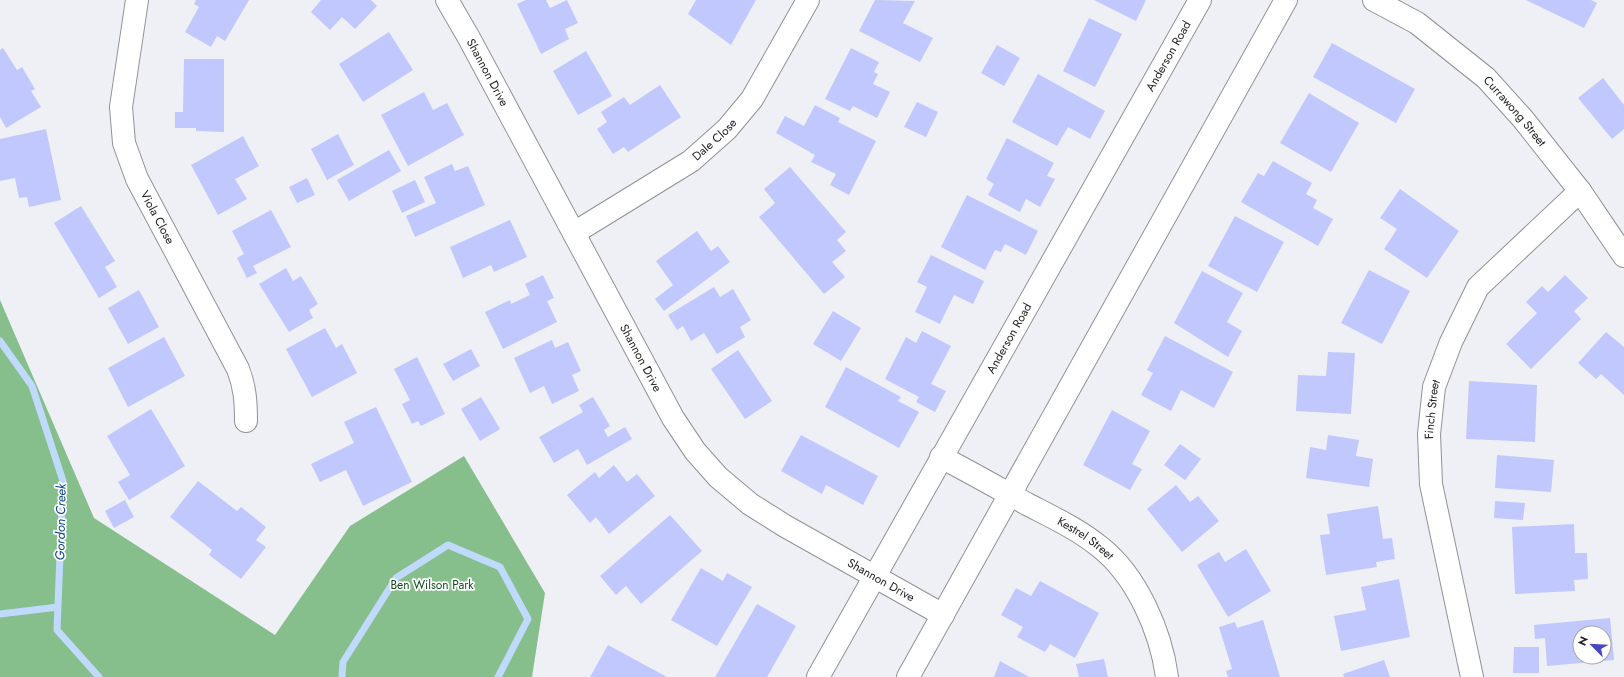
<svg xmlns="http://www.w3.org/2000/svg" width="1624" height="677" font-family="Jost,sans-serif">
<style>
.forest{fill:#87bf8c}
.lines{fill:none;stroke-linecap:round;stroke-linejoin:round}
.stream{stroke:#c0dafd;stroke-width:7}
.building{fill:#c1c8fd;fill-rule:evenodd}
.minor-casing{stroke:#919298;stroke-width:24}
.tertiary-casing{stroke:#919298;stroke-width:24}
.minor{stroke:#fff;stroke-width:22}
.tertiary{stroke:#fff;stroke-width:22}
.labels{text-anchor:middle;stroke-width:3.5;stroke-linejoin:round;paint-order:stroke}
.street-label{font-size:12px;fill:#212124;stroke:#fff}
.park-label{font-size:12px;fill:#104d1d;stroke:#fff}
.water-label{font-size:13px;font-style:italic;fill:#084385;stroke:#fff}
</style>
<rect width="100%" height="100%" fill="#eef0f6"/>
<!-- forest -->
<path class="forest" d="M 0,300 L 94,518 L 275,635 L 350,526 L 464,456 L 545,593 L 532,677 L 0,677 Z"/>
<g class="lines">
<!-- stream -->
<path class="stream" d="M 0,341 L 32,386 L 63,481 L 57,630 L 99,677
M 0,614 L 58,607
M 342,677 L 343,662 L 396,578 L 448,545 L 500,567 L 528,619 L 498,677"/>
</g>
<!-- building -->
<path class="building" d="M 196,0 L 249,0 L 225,41 L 217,36 L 211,47 L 185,32 L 199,7 L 194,4 Z
M 321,0 L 371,0 L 377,6 L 355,29 L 342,17 L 330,30 L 311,12 Z
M 526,0 L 546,0 L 550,8 L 567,0 L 578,23 L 565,29 L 569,39 L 541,54 L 517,4 Z
M 696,0 L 756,0 L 731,45 L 688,14 Z
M 875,0 L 915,1 L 903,23 L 933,38 L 920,62 L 859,31 Z
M 1094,0 L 1146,0 L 1136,21 Z
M 1526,0 L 1591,0 L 1597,3 L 1584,28 Z
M 1089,18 L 1122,34 L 1095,87 L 1063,71 Z
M 389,32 L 413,70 L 363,102 L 339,64 Z
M 1332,43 L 1415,89 L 1396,123 L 1313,77 Z
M 997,45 L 1020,58 L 1004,86 L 981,73 Z
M 3,48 L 17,70 L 22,67 L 35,89 L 31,91 L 41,107 L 6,128 L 0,117 L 0,50 Z
M 851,48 L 879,62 L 874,72 L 878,74 L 873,84 L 890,92 L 877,118 L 853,106 L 850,111 L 825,99 Z
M 586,51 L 612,96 L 578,115 L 553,71 Z
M 184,59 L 224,59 L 224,132 L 196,131 L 196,128 L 175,128 L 175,112 L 183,112 Z
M 1038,74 L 1105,111 L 1090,139 L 1068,127 L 1057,146 L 1012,122 Z
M 1603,78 L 1624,105 L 1624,129 L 1612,139 L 1578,98 Z
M 660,85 L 681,117 L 628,152 L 624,147 L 613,154 L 597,129 L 607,122 L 601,112 L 624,97 L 630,105 Z
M 424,92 L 433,110 L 447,103 L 464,135 L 408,166 L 381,115 Z
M 1309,93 L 1359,123 L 1331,172 L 1280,143 Z
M 917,102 L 938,112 L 926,137 L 904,127 Z
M 815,105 L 840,118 L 838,122 L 876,141 L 849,195 L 830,185 L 836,174 L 811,162 L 815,155 L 776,133 L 785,116 L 804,126 Z
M 46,129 L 61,200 L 29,207 L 27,197 L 19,198 L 15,178 L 0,181 L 0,139 Z
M 338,134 L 354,165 L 327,180 L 311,149 Z
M 243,136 L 259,166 L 235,179 L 247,199 L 218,215 L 191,165 Z
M 1007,138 L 1054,163 L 1047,176 L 1055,179 L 1040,207 L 1026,199 L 1020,212 L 988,195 L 994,184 L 986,179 Z
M 389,150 L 401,171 L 349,201 L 337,180 Z
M 1273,161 L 1312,183 L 1306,194 L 1317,200 L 1313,208 L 1333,219 L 1318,246 L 1241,202 L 1258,173 L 1264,176 Z
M 452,164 L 455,171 L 468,166 L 485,205 L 415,237 L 406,216 L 436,203 L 424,177 Z
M 790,167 L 846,232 L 837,240 L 846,251 L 832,262 L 845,277 L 824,294 L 759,217 L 775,203 L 764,189 Z
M 307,178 L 315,195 L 297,203 L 289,187 Z
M 415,180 L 425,202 L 402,213 L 392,191 Z
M 1400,189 L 1459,231 L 1427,278 L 1384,249 L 1397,229 L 1380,218 Z
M 967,195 L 1038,231 L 1026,255 L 1005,244 L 1001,252 L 995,250 L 985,270 L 941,247 Z
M 81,206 L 115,261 L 105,267 L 117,287 L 99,298 L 54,223 Z
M 271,210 L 291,247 L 253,266 L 257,273 L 247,278 L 237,258 L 244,254 L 232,231 Z
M 1235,216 L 1284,242 L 1257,292 L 1208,266 Z
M 510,220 L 527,257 L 494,272 L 491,265 L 463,278 L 450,247 Z
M 697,231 L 711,251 L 718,246 L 730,262 L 664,311 L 655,299 L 673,285 L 656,261 Z
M 931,255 L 984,281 L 973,304 L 954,295 L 940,324 L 915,312 L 927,287 L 917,282 Z
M 286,268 L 293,281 L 301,276 L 318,304 L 309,310 L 313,318 L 289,332 L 259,284 Z
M 1369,270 L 1410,291 L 1382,344 L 1341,323 Z
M 1202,271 L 1243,293 L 1227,322 L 1242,331 L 1228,357 L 1174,323 Z
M 543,275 L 554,298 L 547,301 L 557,322 L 503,349 L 485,312 L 510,300 L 511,304 L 530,295 L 525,284 Z
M 1565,275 L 1588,298 L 1574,311 L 1581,319 L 1531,369 L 1506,344 L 1537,313 L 1526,302 L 1542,286 L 1548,292 Z
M 714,287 L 720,297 L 733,289 L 751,320 L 740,327 L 745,337 L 717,354 L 704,333 L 691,341 L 683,326 L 677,330 L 668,315 Z
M 139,290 L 159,327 L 128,344 L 108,308 Z
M 833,311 L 861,328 L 841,361 L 813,344 Z
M 325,328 L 336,348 L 342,344 L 357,373 L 312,397 L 286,349 Z
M 922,331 L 951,346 L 931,384 L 946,391 L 935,412 L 916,402 L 919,397 L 885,379 L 906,337 L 916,343 Z
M 1606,332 L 1624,347 L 1624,395 L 1601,374 L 1596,379 L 1578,363 Z
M 1165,336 L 1233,372 L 1214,408 L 1181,390 L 1171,411 L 1141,395 L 1153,373 L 1147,370 Z
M 164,337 L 185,376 L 128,407 L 108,368 Z
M 552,340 L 555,348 L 568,342 L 581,371 L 572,375 L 579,391 L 552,404 L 544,386 L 530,393 L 514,358 Z
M 471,349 L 480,366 L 453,381 L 443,364 Z
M 738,350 L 772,401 L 745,419 L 711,369 Z
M 1328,352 L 1355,353 L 1351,414 L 1296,411 L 1298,375 L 1326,376 Z
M 417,357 L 445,414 L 421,426 L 418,421 L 412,424 L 402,404 L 410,400 L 394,369 Z
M 846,367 L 901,397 L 898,401 L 919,412 L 899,448 L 825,407 Z
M 1469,381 L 1537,385 L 1535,442 L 1466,439 Z
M 481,397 L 500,429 L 480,441 L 461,409 Z
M 593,397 L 610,426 L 604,430 L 608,437 L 625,427 L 632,439 L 587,465 L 578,449 L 554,463 L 539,437 L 583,412 L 579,405 Z
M 376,407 L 412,482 L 363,506 L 346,470 L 320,482 L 311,464 L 354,443 L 344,422 Z
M 151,409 L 185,466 L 129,500 L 118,482 L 130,475 L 107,436 Z
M 1112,410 L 1150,431 L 1132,464 L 1142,469 L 1130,490 L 1083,465 Z
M 801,435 L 878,476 L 863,505 L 826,485 L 822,494 L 781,471 Z
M 1328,435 L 1359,440 L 1356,456 L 1373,459 L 1369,487 L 1306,478 L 1310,447 L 1326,450 Z
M 1180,444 L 1201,459 L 1185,480 L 1164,465 Z
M 1497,455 L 1554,460 L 1551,492 L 1495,488 Z
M 614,465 L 627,482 L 637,474 L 655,496 L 609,534 L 596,517 L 590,523 L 567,495 L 595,472 L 599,478 Z
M 198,481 L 237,511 L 241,507 L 266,527 L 256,540 L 266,547 L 241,579 L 209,555 L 212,550 L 170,517 Z
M 1176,485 L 1190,502 L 1198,496 L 1219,521 L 1182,552 L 1147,509 Z
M 125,500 L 134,517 L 114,528 L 105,511 Z
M 1495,501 L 1525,503 L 1523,520 L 1494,518 Z
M 1378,506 L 1383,539 L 1392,538 L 1395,559 L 1376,562 L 1377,567 L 1326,575 L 1320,535 L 1330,534 L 1327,514 Z
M 670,515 L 702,551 L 641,604 L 626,586 L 616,595 L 600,576 Z
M 1574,524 L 1575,553 L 1587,553 L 1588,579 L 1574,580 L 1575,591 L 1515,594 L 1512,527 Z
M 1246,549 L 1271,591 L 1228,617 L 1197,565 L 1219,552 L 1225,562 Z
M 701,568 L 723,581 L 727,573 L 752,587 L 717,646 L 671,620 Z
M 1399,579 L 1410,637 L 1341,651 L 1334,616 L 1366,610 L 1361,587 Z
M 1040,581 L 1099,613 L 1075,658 L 1050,644 L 1045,652 L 1017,637 L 1023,627 L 1001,615 L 1016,588 L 1031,596 Z
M 757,604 L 796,626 L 767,677 L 715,677 Z
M 1610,618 L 1614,660 L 1547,666 L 1545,638 L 1535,639 L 1534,625 ZM 1580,633 L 1604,633 L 1604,657 L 1580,657 Z
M 1263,620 L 1280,677 L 1228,677 L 1226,671 L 1232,669 L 1219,627 L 1235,622 L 1237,628 Z
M 608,645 L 667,677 L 590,677 Z
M 1514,647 L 1539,647 L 1539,673 L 1513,673 Z
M 1104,659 L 1108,677 L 1079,677 L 1076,664 Z
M 1384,660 L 1390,677 L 1344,677 L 1343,674 Z
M 1000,661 L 1029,677 L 994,677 Z"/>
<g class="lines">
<defs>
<g id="minor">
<path id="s1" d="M 137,0 L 121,107 L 124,143 L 137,179 L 238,369 C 245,387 246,402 246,421"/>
<path id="s2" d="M 1374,0 L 1417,23 L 1486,78 L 1523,119 L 1580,191 L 1624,256"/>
<path id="s3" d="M 574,233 L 691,161 L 727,129 L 752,99 L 808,0"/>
<path id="s4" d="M 941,457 C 970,472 998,488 1027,504 C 1052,517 1078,529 1100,547 C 1137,576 1161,632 1167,677"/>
<path id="s5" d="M 1472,677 L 1431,484 L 1429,434 L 1434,387 L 1451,342 L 1478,287 L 1580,191"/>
</g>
<g id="tertiary">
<path id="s6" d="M 447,0 L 469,38 L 673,418 L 695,451 L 718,477 L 750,504 L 785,526 L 943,615"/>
<path id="s7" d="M 818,677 L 1200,0"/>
<path d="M 908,677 L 1286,0"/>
</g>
</defs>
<!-- minor casing -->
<use href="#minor" class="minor-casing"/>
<!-- tertiary casing -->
<use href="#tertiary" class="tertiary-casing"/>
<!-- minor -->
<use href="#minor" class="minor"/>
<!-- tertiary -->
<use href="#tertiary" class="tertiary"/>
</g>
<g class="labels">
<!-- street labels -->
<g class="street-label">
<text dy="4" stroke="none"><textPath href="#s7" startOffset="713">Anderson Road</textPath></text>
<text dy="4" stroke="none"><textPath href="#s6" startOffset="83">Shannon Drive</textPath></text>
<text dy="4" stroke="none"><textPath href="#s2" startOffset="181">Currawong Street</textPath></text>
<text dy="4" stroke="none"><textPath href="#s3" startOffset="169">Dale Close</textPath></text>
<text dy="4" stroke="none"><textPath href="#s1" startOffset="226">Viola Close</textPath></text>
<text dy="4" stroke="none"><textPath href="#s7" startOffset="389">Anderson Road</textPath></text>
<text dy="4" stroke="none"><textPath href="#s6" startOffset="407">Shannon Drive</textPath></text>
<text dy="4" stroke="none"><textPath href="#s5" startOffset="272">Finch Street</textPath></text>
<text dy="4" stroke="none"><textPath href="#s4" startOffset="166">Kestrel Street</textPath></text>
<text dy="4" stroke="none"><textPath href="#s6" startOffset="743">Shannon Drive</textPath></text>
</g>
<!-- park labels -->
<g class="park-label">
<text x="432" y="589">Ben Wilson Park</text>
</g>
<!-- water labels -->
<g class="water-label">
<text transform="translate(60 522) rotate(-89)" y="5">Gordon Creek</text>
</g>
</g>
<!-- north arrow -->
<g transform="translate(1592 645) rotate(294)"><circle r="19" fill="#ffffff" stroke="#a6a6a7"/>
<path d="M0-3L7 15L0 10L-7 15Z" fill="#4948be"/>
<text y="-6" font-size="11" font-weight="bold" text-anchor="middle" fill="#212124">N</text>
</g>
</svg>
